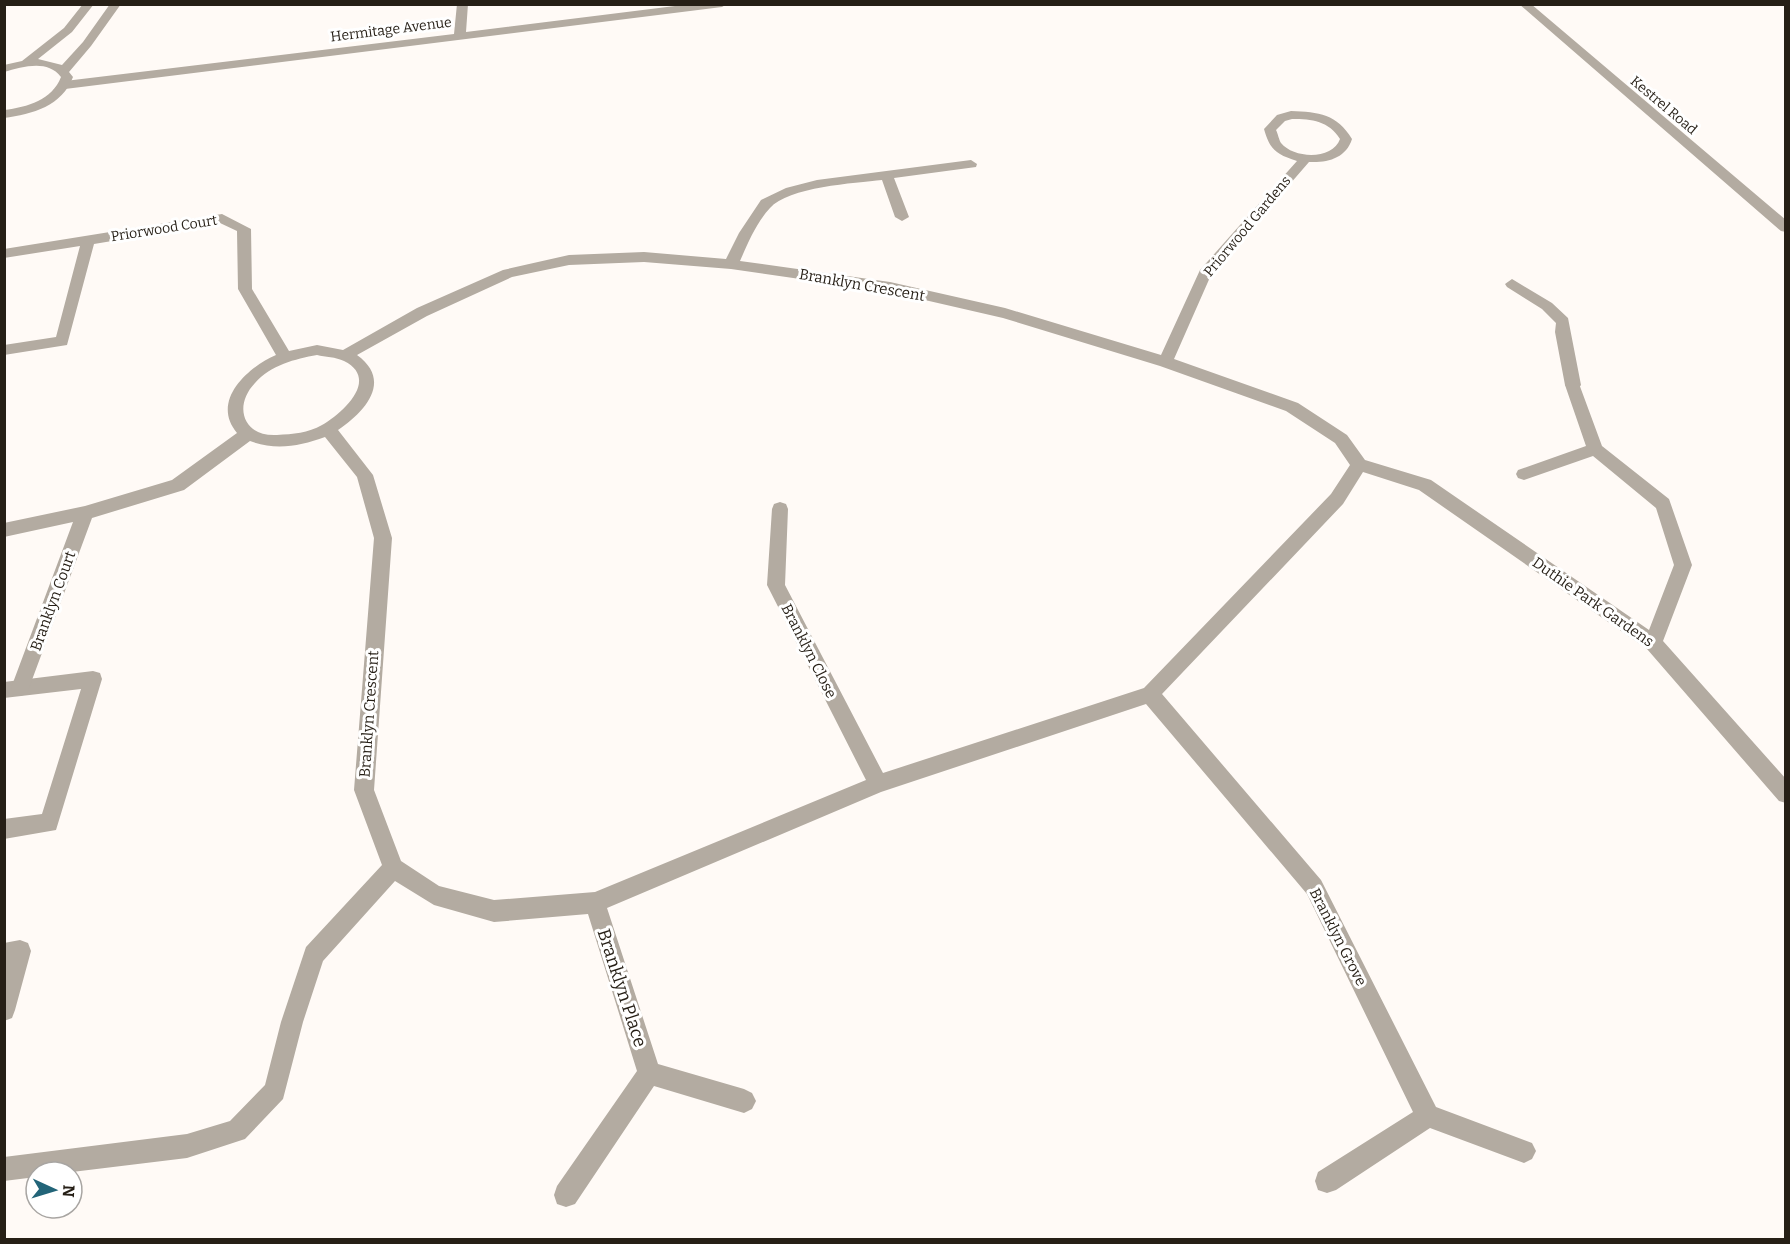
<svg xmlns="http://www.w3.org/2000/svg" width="1790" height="1244" font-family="Bitter,serif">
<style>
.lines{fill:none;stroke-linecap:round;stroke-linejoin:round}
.service{fill:#b3aba1;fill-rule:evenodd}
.minor{fill:#b3aba1;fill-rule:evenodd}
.tertiary{fill:#b3aba1;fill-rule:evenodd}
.labels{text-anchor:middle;stroke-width:6;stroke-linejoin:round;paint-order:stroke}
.far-street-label{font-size:14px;fill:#261f16;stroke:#fff}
.street-label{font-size:15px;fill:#261f16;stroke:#fff}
.near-street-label{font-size:18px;fill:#261f16;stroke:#fff}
</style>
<rect width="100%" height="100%" fill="#fffaf6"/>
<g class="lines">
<!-- service -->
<path class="service" d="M 1512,279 L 1552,303 L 1568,318 L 1581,385 L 1578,389 L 1568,389 L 1565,385 L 1555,332 L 1556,323 L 1542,309 L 1507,287 L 1505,284 Z
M 93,671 L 100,673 L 102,679 L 56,830 L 4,839 L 4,819 L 42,814 L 81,689 L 4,698 L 4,682 Z
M 20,940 L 28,943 L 31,951 L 15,1010 L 12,1018 L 4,1021 L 4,943 Z"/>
<!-- minor -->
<path class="minor" d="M 457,4 L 468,4 L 466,32 L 691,4 L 727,4 L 722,7 L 65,89 L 59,85 L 65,81 L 454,34 Z
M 1519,4 L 1531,4 L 1786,220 L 1786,232 L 1781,231 Z
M 1291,111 C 1319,112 1337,114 1352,139 C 1346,158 1328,163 1309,162 L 1211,275 L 1174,359 L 1298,403 L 1347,435 L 1365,460 L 1431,480 L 1649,630 L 1674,565 L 1656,508 L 1593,456 L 1524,480 L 1518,478 L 1516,474 L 1518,470 L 1586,446 L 1565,385 L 1568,381 L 1578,381 L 1602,446 L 1669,499 L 1692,565 L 1663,641 L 1786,779 L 1786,803 L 1779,801 L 1647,649 L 1419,490 L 1363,472 L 1343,504 L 1162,694 L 1321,880 L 1436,1107 L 1532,1143 L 1536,1151 L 1532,1159 L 1524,1163 L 1430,1128 L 1336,1190 L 1327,1193 L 1318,1190 L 1315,1181 L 1318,1172 L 1413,1112 L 1307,894 L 1146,704 L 881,792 L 607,908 L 658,1064 L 744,1089 L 752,1093 L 756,1101 L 752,1109 L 744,1113 L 654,1086 L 575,1204 L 566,1207 L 557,1204 L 554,1195 L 557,1186 L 637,1071 L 588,914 L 494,922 L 434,905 L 395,881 L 323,961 L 303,1022 L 283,1099 L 245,1139 L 187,1158 L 72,1172 L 36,1172 L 36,1177 L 4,1181 L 4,1157 L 187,1134 L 230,1121 L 265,1085 L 281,1022 L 306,947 L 382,865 L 354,790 L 374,538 L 357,477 L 325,437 C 300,446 276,451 250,441 L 184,490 L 92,518 L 29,688 L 27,694 L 20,696 L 13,694 L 11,688 L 73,522 L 4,537 L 4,523 L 85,506 L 172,480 L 237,433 C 210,401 248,367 276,355 L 238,289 L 237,231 L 220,223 L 94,244 L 67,345 L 4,355 L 4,345 L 56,337 L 80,246 L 4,258 L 4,249 L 222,214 L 251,229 L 252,289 L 289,351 L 317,345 L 343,350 L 417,308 L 503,270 L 569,255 L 644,252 L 726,259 L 739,233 L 761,200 L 786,188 L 817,180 L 971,160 L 977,164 L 976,167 L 894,178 L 909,217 L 902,221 L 895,217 L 882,180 C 855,183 788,187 770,208 C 756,223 748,243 740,261 L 890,282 L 1005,308 L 1161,355 L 1200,270 L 1297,161 C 1276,154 1270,150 1264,129 L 1277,115 ZM 1292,119 C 1312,119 1329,121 1340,139 C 1333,160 1294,159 1281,143 C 1279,140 1278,134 1276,130 L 1285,121 ZM 644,262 L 731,269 L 890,292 L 1003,318 L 1160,366 L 1286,411 L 1335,443 L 1350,465 L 1331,494 L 1144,688 L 883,773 L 785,585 L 788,509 L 786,504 L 780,502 L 774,504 L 772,509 L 767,585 L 866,780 L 595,892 L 494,900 L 439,886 L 401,861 L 374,790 L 392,538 L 373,475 L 338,430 C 365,412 393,381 357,355 L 427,316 L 512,277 L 569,265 ZM 317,355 C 325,357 336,357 344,361 C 380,379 343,413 322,425 C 308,433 293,434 277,435 C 243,437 233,406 255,383 C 271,365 295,359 317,355 Z"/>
<!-- tertiary -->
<path class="tertiary" d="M 83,4 L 94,4 L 72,32 L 38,59 L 62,65 L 83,42 L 110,4 L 121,4 L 91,46 L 69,72 L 73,77 C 62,106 33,114 4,118 L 4,110 C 28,107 52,100 61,77 C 47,59 23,67 4,72 L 4,65 L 22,61 L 64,28 Z"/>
</g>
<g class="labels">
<!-- far-street labels -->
<g class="far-street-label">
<text transform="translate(391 29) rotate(-7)" y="5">Hermitage Avenue</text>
<text transform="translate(1664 105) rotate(40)" y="5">Kestrel Road</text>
<text transform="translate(1247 226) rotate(-50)" y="5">Priorwood Gardens</text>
<text transform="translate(164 228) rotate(-9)" y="5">Priorwood Court</text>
</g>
<!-- street labels -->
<g class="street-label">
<text transform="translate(862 285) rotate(10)" y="5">Branklyn Crescent</text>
<text transform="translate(53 601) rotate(-70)" y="5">Branklyn Court</text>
<text transform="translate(1593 602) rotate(35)" y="5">Duthie Park Gardens</text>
<text transform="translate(809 651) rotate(63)" y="5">Branklyn Close</text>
<text transform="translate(369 714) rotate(-86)" y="5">Branklyn Crescent</text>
<text transform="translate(1338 937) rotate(63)" y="5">Branklyn Grove</text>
</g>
<!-- near-street labels -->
<g class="near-street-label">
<text transform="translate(622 988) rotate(72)" y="6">Branklyn Place</text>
</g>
</g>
<!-- border -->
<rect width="1790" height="1244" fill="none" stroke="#261f16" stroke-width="12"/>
<!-- north arrow -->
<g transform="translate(54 1190) rotate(94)"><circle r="28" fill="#ffffff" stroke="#a8a5a2" stroke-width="1.5"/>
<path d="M0-4.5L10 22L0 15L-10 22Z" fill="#226478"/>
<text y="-9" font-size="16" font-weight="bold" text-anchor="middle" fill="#261f16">N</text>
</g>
</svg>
